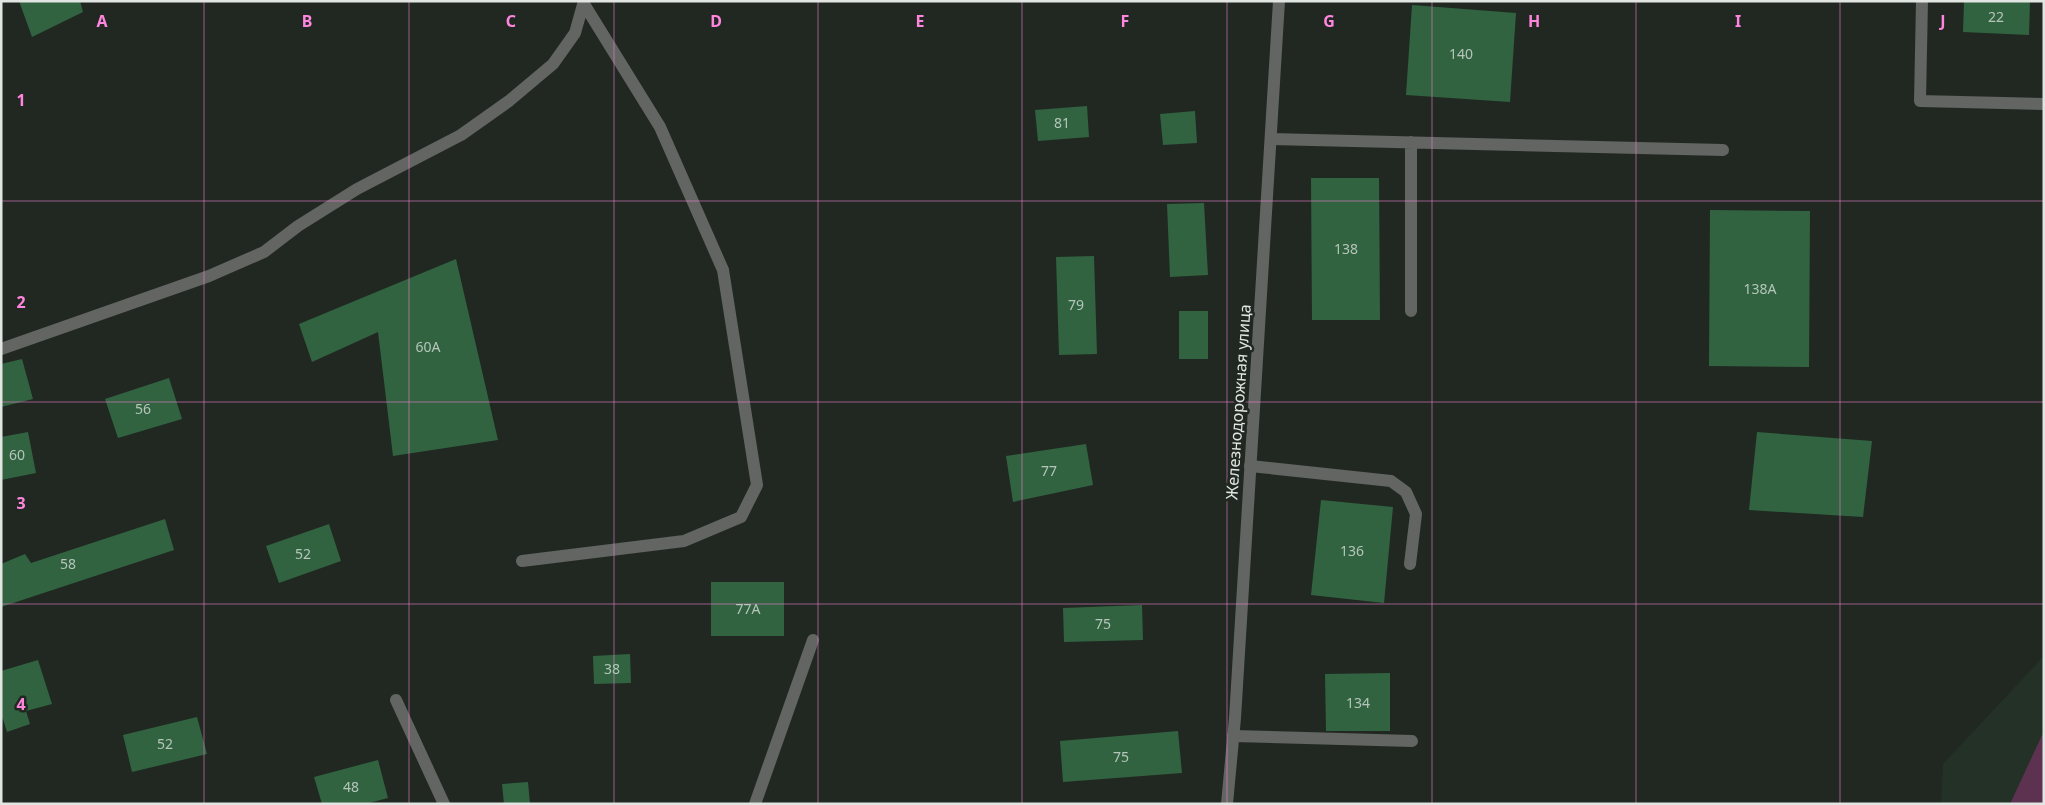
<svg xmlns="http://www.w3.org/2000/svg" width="2045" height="805" font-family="'Noto Sans',sans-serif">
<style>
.built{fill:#243127}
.green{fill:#5d3251}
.building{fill:#316340}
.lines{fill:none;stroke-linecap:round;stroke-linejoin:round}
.service{stroke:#626562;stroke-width:12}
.minor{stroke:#626562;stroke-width:12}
.tertiary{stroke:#626562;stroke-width:12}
.grid{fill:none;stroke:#ff85df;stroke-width:1;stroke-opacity:0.55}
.labels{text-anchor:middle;stroke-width:5;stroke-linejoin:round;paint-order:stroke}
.number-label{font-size:14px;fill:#b5c5ba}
.street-label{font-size:16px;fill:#e1e6e2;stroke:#212822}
.grid-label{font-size:16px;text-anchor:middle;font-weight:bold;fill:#ff85df;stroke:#212822;stroke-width:5;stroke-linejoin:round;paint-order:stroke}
</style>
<rect width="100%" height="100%" fill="#212822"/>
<!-- built -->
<path class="built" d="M 2044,656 L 2044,804 L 1941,804 L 1943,764 Z"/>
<!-- green -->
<path class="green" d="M 2044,731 L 2044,804 L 2010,804 Z"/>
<!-- building -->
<path class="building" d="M 19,1 L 80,1 L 83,12 L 32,37 Z
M 1964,1 L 2030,1 L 2029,35 L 1963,32 Z
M 1412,5 L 1516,13 L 1510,102 L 1406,95 Z
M 1087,106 L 1089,137 L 1038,141 L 1035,110 Z
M 1195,111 L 1197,143 L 1163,145 L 1160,114 Z
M 1311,178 L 1379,178 L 1380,320 L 1312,320 Z
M 1204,203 L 1208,275 L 1170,277 L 1167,204 Z
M 1710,210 L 1810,211 L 1809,367 L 1709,366 Z
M 1094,256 L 1097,354 L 1059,355 L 1056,257 Z
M 456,259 L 498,440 L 393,456 L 378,332 L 312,362 L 299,324 Z
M 1179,311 L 1208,311 L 1208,359 L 1179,359 Z
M 22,359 L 33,399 L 1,407 L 1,364 Z
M 169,378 L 182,419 L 118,438 L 105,399 Z
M 28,432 L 36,473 L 1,480 L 1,437 Z
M 1757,432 L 1872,441 L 1863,517 L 1749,510 Z
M 1086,444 L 1093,485 L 1013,502 L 1006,456 Z
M 1321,500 L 1393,507 L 1384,603 L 1311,595 Z
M 165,519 L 174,550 L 1,607 L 1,564 L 25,554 L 31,563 Z
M 329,524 L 341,561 L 279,583 L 266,546 Z
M 711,582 L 784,582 L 784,636 L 711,636 Z
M 1142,605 L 1143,640 L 1064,642 L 1063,608 Z
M 630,654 L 631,683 L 594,684 L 593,656 Z
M 38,660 L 52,704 L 26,711 L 30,724 L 7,732 L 3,719 L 1,720 L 1,671 Z
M 1390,673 L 1390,731 L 1326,731 L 1325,674 Z
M 197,717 L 207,754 L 132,772 L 123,735 Z
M 1178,731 L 1182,773 L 1063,782 L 1060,741 Z
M 378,760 L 388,798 L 365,804 L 322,804 L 314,777 Z
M 528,782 L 530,804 L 504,804 L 502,784 Z"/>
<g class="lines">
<!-- service -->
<path class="service" d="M 1271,139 L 1723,150
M 1411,311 L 1411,142
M 1,349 L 209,276 L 264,252 L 298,226 L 357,189 L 461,135 L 509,101 L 553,64 L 575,33 L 584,1
M 1250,466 L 1391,481 L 1406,492 L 1416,514 L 1410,564
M 522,561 L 684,541 L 741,517 L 757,485 L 723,270 L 660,127 L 584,4
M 396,700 L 444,804
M 1233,736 L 1412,741
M 755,804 L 813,640"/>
<!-- minor -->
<path class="minor" d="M 1922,1 L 1920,101 L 2044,104"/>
<!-- tertiary -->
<path class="tertiary" d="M 1227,804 L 1235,718 L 1279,1"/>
</g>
<!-- grid -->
<path class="grid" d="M 204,1 L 204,804M 409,1 L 409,804M 614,1 L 614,804M 818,1 L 818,804M 1022,1 L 1022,804M 1227,1 L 1227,804M 1432,1 L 1432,804M 1636,1 L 1636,804M 1840,1 L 1840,804M 1,201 L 2044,201M 1,402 L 2044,402M 1,604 L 2044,604"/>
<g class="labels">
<!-- number labels -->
<g class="number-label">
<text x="1996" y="22">22</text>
<text x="1461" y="59">140</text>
<text x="1062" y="128">81</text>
<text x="1346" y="254">138</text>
<text x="1760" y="294">138А</text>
<text x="1076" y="310">79</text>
<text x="428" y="352">60А</text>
<text x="143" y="414">56</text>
<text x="17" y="460">60</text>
<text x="1049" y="476">77</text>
<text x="1352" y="556">136</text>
<text x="303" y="559">52</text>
<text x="68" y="569">58</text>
<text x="748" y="614">77А</text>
<text x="1103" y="629">75</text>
<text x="612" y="674">38</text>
<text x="1358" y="708">134</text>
<text x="165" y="749">52</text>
<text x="1121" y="762">75</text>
<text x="351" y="792">48</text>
</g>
<!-- street labels -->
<g class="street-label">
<text transform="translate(1238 402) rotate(-86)" y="6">Железнодорожная улица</text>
</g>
</g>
<g class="grid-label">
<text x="102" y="27">A</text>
<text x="307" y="27">B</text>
<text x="511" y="27">C</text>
<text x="716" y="27">D</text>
<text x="920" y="27">E</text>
<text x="1125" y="27">F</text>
<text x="1329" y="27">G</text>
<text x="1534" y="27">H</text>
<text x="1738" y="27">I</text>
<text x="1943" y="27">J</text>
<text x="21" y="106">1</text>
<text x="21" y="308">2</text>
<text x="21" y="509">3</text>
<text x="21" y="710">4</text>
</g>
<!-- border -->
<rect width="2045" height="805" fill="none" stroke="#e1e6e2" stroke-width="5"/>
</svg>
